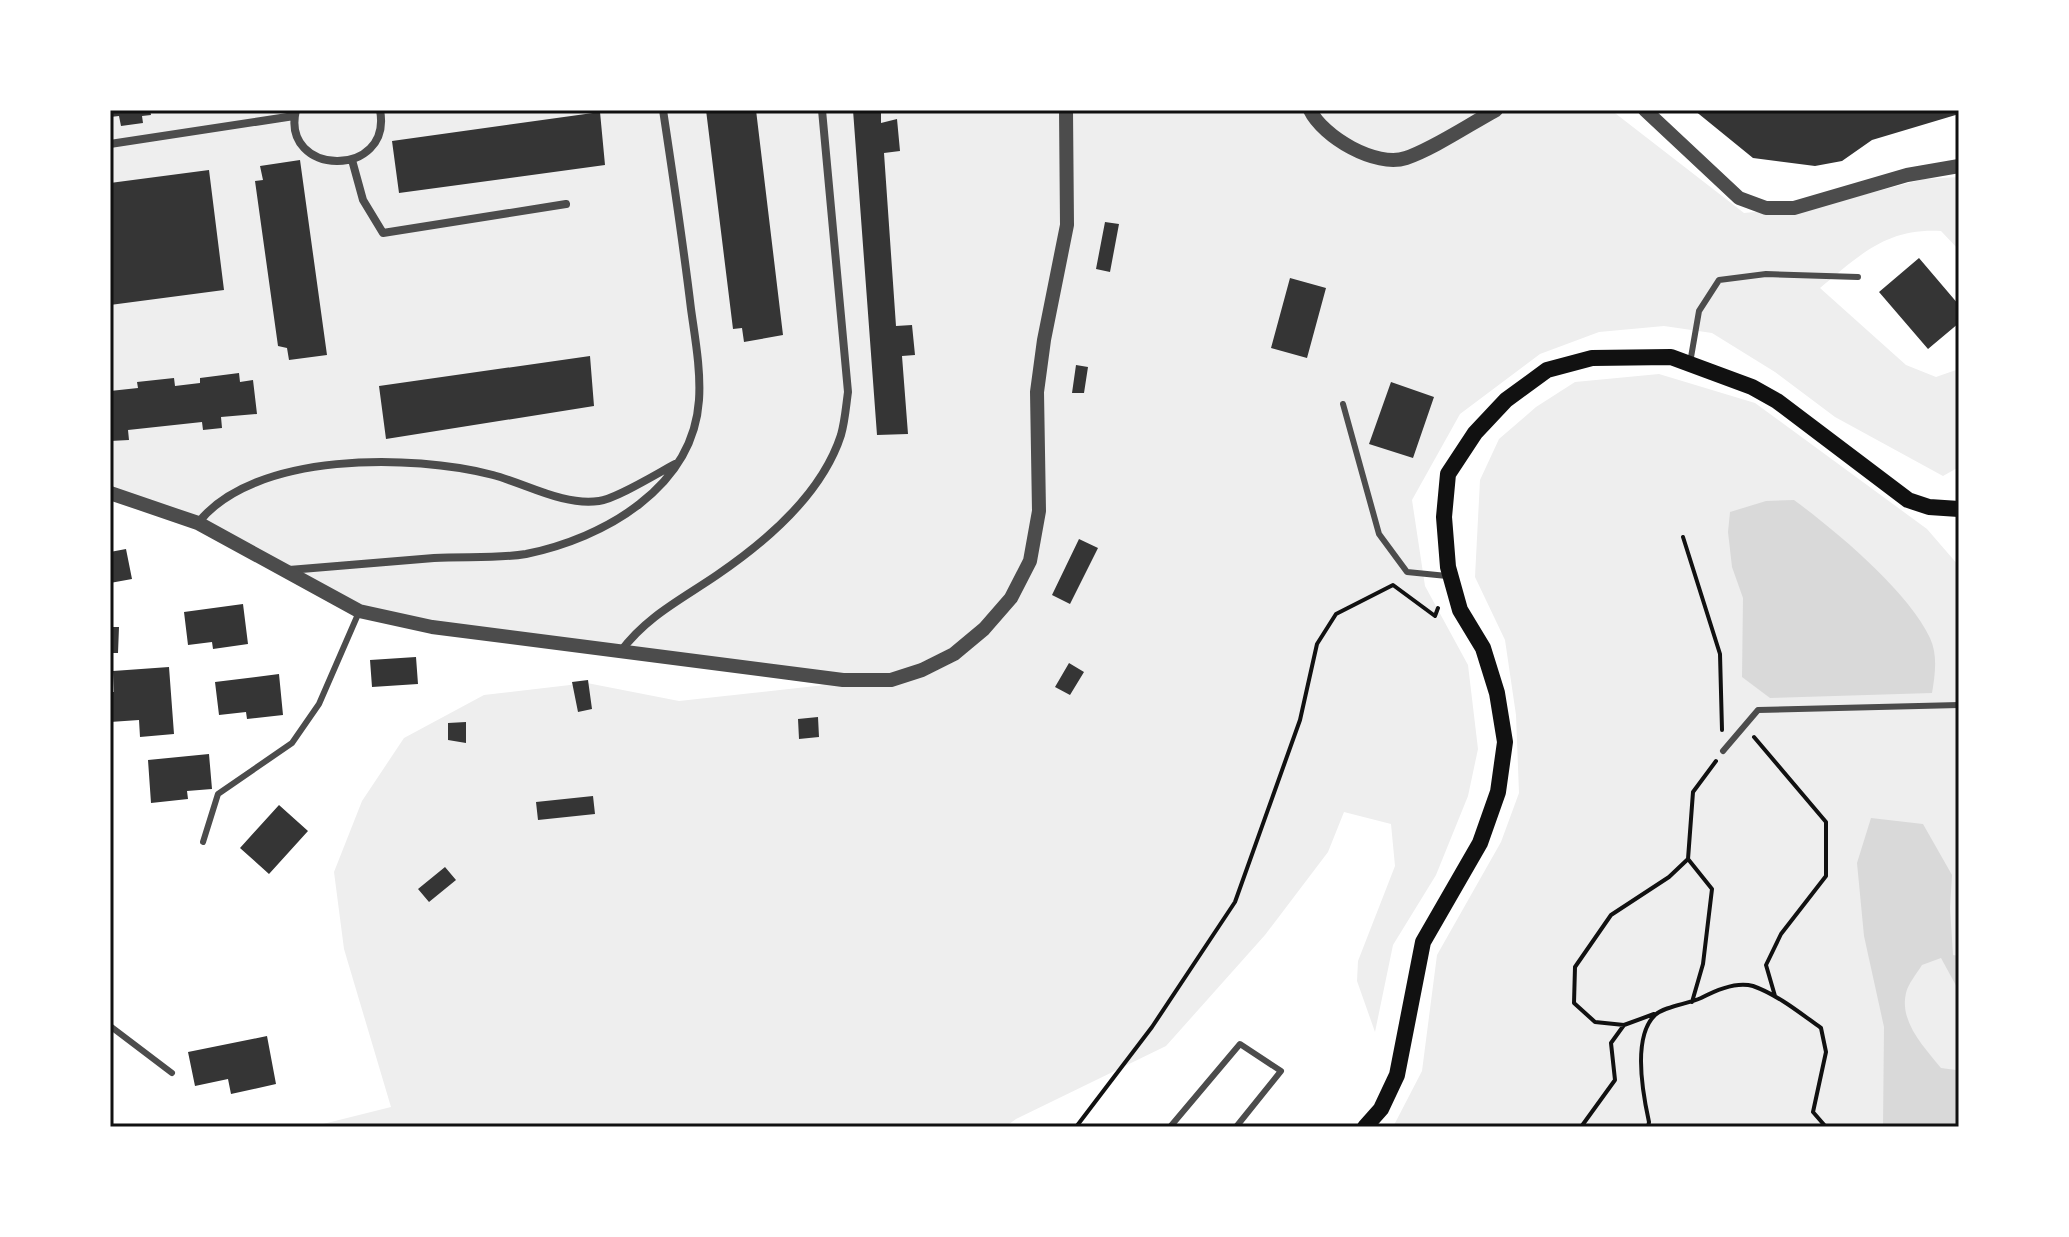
<svg xmlns="http://www.w3.org/2000/svg" width="2069" height="1237" font-family="Commissioner,sans-serif">
<style>
.green{fill:#eee}
.water{fill:#d9d9d9}
.building{fill:#353535}
.lines{fill:none;stroke-linecap:round;stroke-linejoin:round}
.path{stroke:#111;stroke-width:4}
.service{stroke:#4c4c4c;stroke-width:6}
.minor{stroke:#4c4c4c;stroke-width:8}
.tertiary{stroke:#4c4c4c;stroke-width:14}
.secondary{stroke:#111;stroke-width:16}
.neatline{fill:none;stroke:#111;stroke-width:3}
</style>
<rect width="100%" height="100%" fill="#fff"/>
<!-- green -->
<path class="green" d="M 110,110 L 1611,110 L 1744,213 L 1824,205 L 1924,179 L 1959,177 L 1959,250 L 1941,231 C 1886,228 1860,255 1820,288 L 1906,365 L 1936,377 L 1956,370 L 1959,359 L 1959,467 L 1943,476 L 1835,417 L 1775,372 L 1712,333 L 1664,326 L 1599,332 L 1540,354 L 1460,414 L 1412,500 L 1425,586 L 1468,665 L 1478,749 L 1468,796 L 1436,875 L 1393,945 L 1375,1032 L 1357,981 L 1358,961 L 1395,866 L 1391,824 L 1344,812 L 1328,852 L 1265,935 L 1166,1046 L 1016,1119 L 1005,1127 L 311,1127 L 391,1107 L 344,949 L 334,872 L 362,801 L 404,738 L 484,695 L 587,683 L 679,701 L 825,685 L 388,619 L 198,523 L 110,493 Z
M 1659,374 L 1755,403 L 1927,529 L 1959,566 L 1959,1127 L 1393,1127 L 1422,1071 L 1437,955 L 1501,842 L 1519,793 L 1516,715 L 1505,640 L 1475,577 L 1480,480 L 1499,439 L 1536,407 L 1575,382 Z"/>
<!-- water -->
<path class="water" d="M 1794,500 C 1836,531 1908,591 1930,638 C 1938,655 1935,675 1932,693 L 1770,698 L 1742,677 L 1743,598 L 1732,567 L 1728,532 L 1730,512 L 1766,501 Z
M 1871,818 L 1923,824 L 1952,875 L 1950,908 L 1953,955 L 1959,956 L 1959,991 L 1941,958 L 1922,965 C 1917,973 1908,984 1906,993 C 1899,1022 1925,1048 1941,1068 L 1956,1070 L 1959,1068 L 1959,1127 L 1883,1127 L 1884,1027 L 1864,936 L 1857,863 Z"/>
<!-- building -->
<path class="building" d="M 110,110 L 150,110 L 151,115 L 142,116 L 143,123 L 121,126 L 119,116 L 110,117 Z
M 706,110 L 756,110 L 783,335 L 744,342 L 742,328 L 733,329 Z
M 853,110 L 881,110 L 881,123 L 897,119 L 900,151 L 884,153 L 896,326 L 912,325 L 915,355 L 902,356 L 908,434 L 877,435 Z
M 1694,110 L 1959,110 L 1959,114 L 1872,140 L 1842,161 L 1815,166 L 1753,158 Z
M 600,112 L 605,165 L 399,193 L 392,141 Z
M 300,160 L 327,355 L 289,360 L 287,348 L 278,346 L 255,181 L 263,180 L 260,166 Z
M 209,170 L 224,290 L 110,305 L 110,183 Z
M 1105,222 L 1119,224 L 1110,272 L 1096,269 Z
M 1919,258 L 1959,305 L 1959,323 L 1928,349 L 1879,292 Z
M 1290,278 L 1326,288 L 1307,358 L 1271,348 Z
M 590,356 L 594,406 L 386,439 L 379,386 Z
M 1076,365 L 1088,367 L 1084,393 L 1072,393 Z
M 239,373 L 240,382 L 253,380 L 257,414 L 221,417 L 222,428 L 203,430 L 202,422 L 128,430 L 129,440 L 110,441 L 110,391 L 138,388 L 137,382 L 174,378 L 175,386 L 200,383 L 200,378 Z
M 1391,382 L 1434,397 L 1413,458 L 1369,444 Z
M 1079,539 L 1098,548 L 1070,604 L 1052,595 Z
M 126,549 L 132,579 L 110,583 L 110,552 Z
M 243,604 L 248,644 L 213,649 L 212,642 L 188,645 L 184,612 Z
M 110,627 L 119,627 L 118,653 L 110,653 Z
M 416,657 L 418,684 L 372,687 L 370,660 Z
M 1069,663 L 1084,672 L 1070,695 L 1055,687 Z
M 169,667 L 174,734 L 140,737 L 139,720 L 110,722 L 110,692 L 114,692 L 113,671 Z
M 279,674 L 283,715 L 247,719 L 246,712 L 219,715 L 215,682 Z
M 588,680 L 592,709 L 578,712 L 572,682 Z
M 818,717 L 819,737 L 799,739 L 798,719 Z
M 466,722 L 466,743 L 448,740 L 448,723 Z
M 209,754 L 212,789 L 187,791 L 188,799 L 151,803 L 148,760 Z
M 593,796 L 595,814 L 538,820 L 536,802 Z
M 279,805 L 308,831 L 269,874 L 240,848 Z
M 445,867 L 456,880 L 429,902 L 418,889 Z
M 267,1036 L 276,1084 L 231,1094 L 228,1079 L 195,1086 L 188,1052 Z"/>
<g class="lines">
<!-- path -->
<path class="path" d="M 1683,537 L 1720,654 L 1722,730
M 1754,737 L 1826,822 L 1826,876 L 1781,934 L 1766,965 L 1775,996
M 1688,859 L 1712,889 L 1703,964 L 1692,1002
M 1624,1025 L 1595,1022 L 1574,1003 L 1575,967 L 1611,915 L 1669,877 L 1688,859 L 1693,792 L 1716,761
M 1076,1127 L 1152,1027 L 1235,902 L 1300,720 L 1317,644 L 1336,614 L 1393,585 L 1435,616 L 1438,608
M 1581,1127 L 1615,1080 L 1611,1043 L 1624,1025 L 1654,1014
M 1648,1127 L 1649,1122 C 1643,1095 1632,1037 1655,1015 C 1665,1006 1688,1004 1701,998 C 1716,990 1736,981 1753,986 C 1778,995 1800,1013 1821,1028 L 1826,1052 L 1813,1112 L 1826,1127"/>
<!-- service -->
<path class="service" d="M 1690,363 L 1699,311 L 1719,280 L 1766,274 L 1858,277
M 1343,404 L 1379,534 L 1407,572 L 1447,576
M 1723,751 L 1758,710 L 1959,705
M 203,842 L 218,794 L 292,743 L 319,704 L 359,612
M 110,1026 L 172,1073
M 1170,1127 L 1240,1044 L 1281,1071 L 1236,1127"/>
<!-- minor -->
<path class="minor" d="M 296,110 C 280,177 393,179 380,110
M 110,144 L 294,116
M 352,160 L 363,200 L 383,233 L 566,204
M 198,523 C 254,451 413,454 493,475 C 527,484 563,506 599,501 C 616,499 658,473 675,464
M 289,570 C 337,566 386,562 434,558 C 464,556 496,559 526,554 C 604,538 693,488 699,400 C 701,370 695,338 691,309 C 683,242 673,176 663,110
M 621,651 C 647,616 682,599 717,575 C 767,541 822,494 841,435 C 845,421 846,406 848,392 L 822,110"/>
<!-- tertiary -->
<path class="tertiary" d="M 1310,110 C 1323,137 1376,168 1406,158 C 1433,149 1470,124 1496,110
M 1645,110 L 1739,198 L 1766,208 L 1794,208 L 1907,175 L 1959,166
M 110,493 L 198,523 L 359,611 L 432,627 L 843,680 L 891,680 L 922,670 L 954,654 L 984,629 L 1011,598 L 1030,561 L 1039,511 L 1037,392 L 1044,340 L 1067,225 L 1066,110"/>
<!-- secondary -->
<path class="secondary" d="M 1365,1127 L 1381,1109 L 1397,1075 L 1423,942 L 1480,843 L 1498,792 L 1505,742 L 1497,693 L 1483,648 L 1460,610 L 1448,567 L 1444,517 L 1448,474 L 1475,433 L 1506,400 L 1547,370 L 1592,358 L 1671,357 L 1752,387 L 1777,401 L 1908,500 L 1929,507 L 1959,509"/>
</g>
<!-- border -->
<rect width="2069" height="1237" fill="none" stroke="#ffffff" stroke-width="224"/>
<rect x="112" y="112" width="1845" height="1013" class="neatline"/>
</svg>
